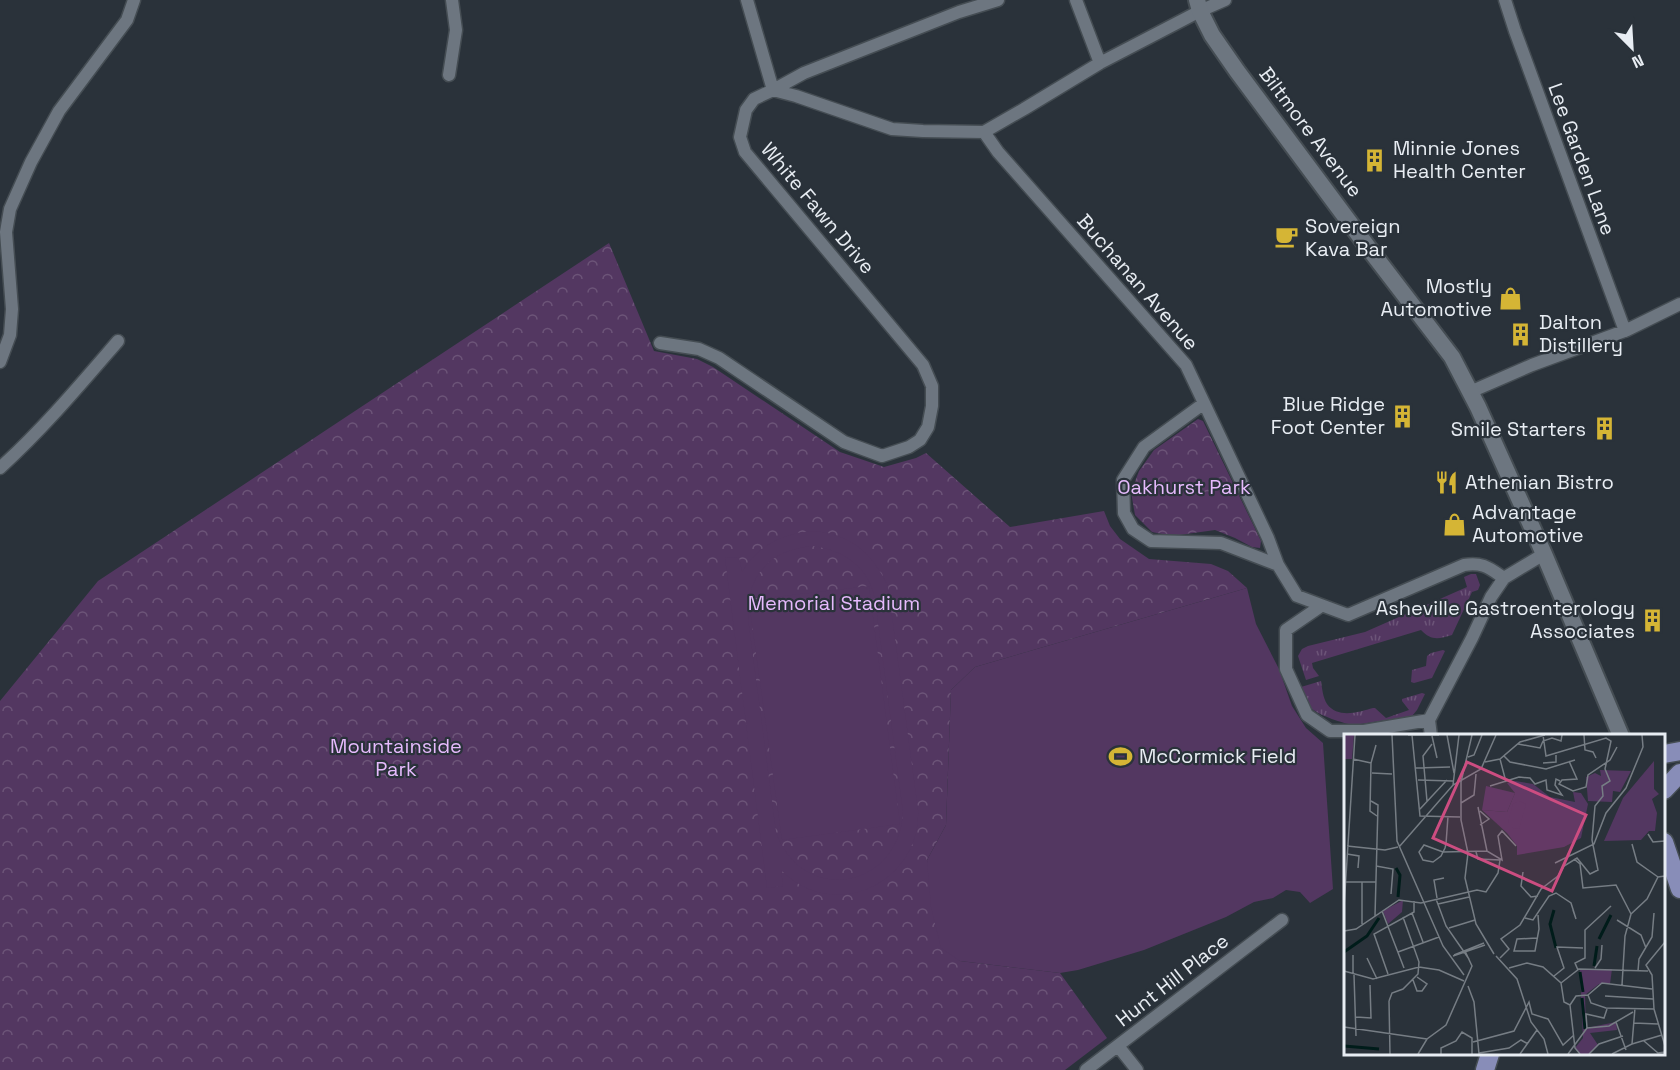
<svg xmlns="http://www.w3.org/2000/svg" width="1680" height="1070" font-family="'Space Grotesk',sans-serif">
<style>
.grass{fill:url(#grass-tufts)}
.park{fill:url(#park-crowns)}
.garden{fill:#533761;fill-rule:evenodd}
.lines{fill:none;stroke-linecap:round;stroke-linejoin:round}
.street-casing{stroke:#454d53;stroke-width:15}
.secondary-casing{stroke:#454d53;stroke-width:20}
.primary-casing{stroke:#454d53;stroke-width:21}
.street{stroke:#6d7680;stroke-width:12}
.secondary{stroke:#6d7680;stroke-width:16}
.primary{stroke:#888db8;stroke-width:18}
.labels{text-anchor:middle;stroke-width:4.5;stroke-linejoin:round;paint-order:stroke}
.street-label{font-size:20px;fill:#e8edf3;stroke:#2a323a}
.poi-label{font-size:20px;fill:#e8edf3;stroke:#2a323a;text-anchor:start}
.park-label{font-size:20px;fill:#e6bafd;stroke:#2a323a}
.inset-river{fill:none;stroke:#001c1a;stroke-width:3}
.inset-road{fill:none;stroke:#767d84;stroke-width:1.5}
.view{fill:#cc4d81;fill-opacity:0.15;stroke:#cc4d81;stroke-width:3}
.inset-edge{fill:none;stroke:#e8edf3;stroke-width:3}
</style>
<defs>
<pattern id="grass-tufts" width="24" height="20" patternUnits="userSpaceOnUse" patternTransform="scale(1.5)"><rect width="24" height="20" fill="#533761"/><path d="M3 7l-1-3M5 7V3M7 7l1-3M15 17l-1-3M17 17v-4M19 17l1-3" fill="none" stroke="#6c5478"/></pattern>
<pattern id="park-crowns" width="20" height="18" patternUnits="userSpaceOnUse" patternTransform="scale(1.5)"><rect width="20" height="18" fill="#533761"/><path d="M2 6a3 3 0 1 1 6 0M12 15a3 3 0 1 1 6 0" fill="none" stroke="#6c5478"/></pattern>
</defs>
<rect width="100%" height="100%" fill="#2a323a"/>
<!-- grass -->
<path class="grass" d="M 1471,574 L 1476,574 L 1480,585 L 1478,590 L 1472,592 L 1452,635 C 1439,639 1431,641 1421,630 L 1312,663 L 1313,668 L 1319,676 L 1306,680 L 1298,656 L 1302,649 L 1308,646 L 1365,632 L 1467,587 L 1464,577 Z
M 1443,650 L 1445,651 L 1432,678 L 1414,683 L 1411,682 L 1412,670 L 1426,666 L 1427,656 L 1431,653 Z
M 1321,681 C 1322,688 1323,698 1327,704 C 1338,719 1359,712 1373,708 L 1375,708 L 1386,718 L 1409,710 L 1402,701 L 1402,699 L 1422,693 L 1425,694 L 1417,710 L 1412,716 L 1354,725 C 1342,723 1321,716 1312,709 C 1306,703 1303,694 1301,687 Z"/>
<!-- park -->
<path class="park" d="M 609,243 L 654,351 L 697,359 L 713,367 L 840,452 L 884,467 L 916,458 L 926,453 L 1010,527 L 1104,511 L 1110,526 L 1120,539 L 1149,559 L 1211,564 L 1228,571 L 1247,588 L 975,667 L 951,690 L 946,825 L 927,860 L 960,961 L 1060,973 L 1107,1038 L 1065,1070 L 0,1070 L 0,701 L 98,581 Z
M 1198,419 L 1203,421 L 1261,541 L 1260,548 L 1252,547 L 1235,538 L 1215,530 L 1172,536 L 1152,532 L 1135,515 L 1131,492 L 1139,471 L 1154,450 Z"/>
<!-- garden -->
<path class="garden" d="M 813,531 C 851,534 872,553 888,586 L 918,810 C 921,883 833,924 781,870 L 783,886 L 767,888 L 725,558 L 739,557 L 742,572 C 757,546 783,533 813,531 ZM 813,546 C 844,550 870,568 875,600 L 903,812 C 899,890 802,906 776,832 L 748,618 L 749,603 L 782,840 L 900,824 L 869,586 L 749,600 C 755,565 779,549 813,546 Z
M 1247,588 L 1256,624 L 1279,669 L 1292,706 L 1306,728 L 1323,743 L 1333,889 L 1310,903 L 1300,892 L 1286,890 L 1273,898 L 1254,902 L 1226,917 L 1144,950 L 1078,970 L 1060,973 L 960,961 L 941,948 L 931,907 L 927,860 L 946,825 L 951,690 L 975,667 Z"/>
<g class="lines">
<defs>
<path id="street" d="M 747,0 L 773,90 L 804,73 L 959,12 L 998,0
M 1076,0 L 1100,63
M 1505,0 L 1515,31 L 1625,331
M 449,75 L 456,30 L 452,0
M 984,132 L 998,152 L 1186,365 L 1268,538 L 1278,565 L 1297,596 L 1348,615 L 1464,565 C 1483,562 1489,568 1504,578
M 660,343 L 699,349 L 719,358 L 844,442 L 882,456 L 909,447 L 920,440 L 928,427 L 932,406 L 932,386 L 923,365 L 745,152 L 740,137 L 746,110 L 754,99 L 773,90 L 796,96 L 892,129 L 923,131 L 984,132 L 1024,109 L 1100,63 L 1200,11 L 1225,0
M 0,362 L 10,335 L 12,309 L 6,232 L 10,209 L 31,162 L 59,111 L 127,20 L 134,0
M 1470,392 L 1532,365 L 1627,330 L 1680,304
M 1203,404 L 1144,447 L 1123,480 L 1124,513 L 1133,529 L 1151,541 L 1221,543 L 1278,565
M 0,468 C 43,429 80,385 118,341
M 1321,606 L 1286,630 L 1286,669 L 1307,715 L 1330,731 L 1364,731 L 1429,720
M 1431,736 L 1429,720 L 1472,638 L 1491,597 L 1504,578 L 1544,554
M 1118,1046 L 1137,1070
M 1086,1070 L 1282,920"/>
<path id="secondary" d="M 1197,0 L 1200,11 L 1212,35 L 1237,71 L 1370,250 L 1452,357 L 1478,407 L 1544,554 L 1621,736"/>
<path id="primary" d="M 1664,754 L 1680,751
M 1664,790 L 1680,773
M 1664,842 L 1680,889
M 1485,1070 L 1490,1054"/>
</defs>
<!-- street casing -->
<use href="#street" class="street-casing"/>
<!-- secondary casing -->
<use href="#secondary" class="secondary-casing"/>
<!-- primary casing -->
<use href="#primary" class="primary-casing"/>
<!-- street -->
<use href="#street" class="street"/>
<!-- secondary -->
<use href="#secondary" class="secondary"/>
<!-- primary -->
<use href="#primary" class="primary"/>
</g>
<!-- icons -->
<defs>
<symbol id="building-bare" viewBox="-9 -9 18 18"><path d="M-4-6H4V6H1V3H-1V6H-4ZM-2.5-4.3h1.7v1.8h-1.7ZM.8-4.3h1.7v1.8H.8ZM-2.5-1h1.7V.8h-1.7ZM.8-1h1.7V.8H.8Z" fill="#d5b535" stroke="#2a323a" stroke-width="2.5" paint-order="stroke"/></symbol>
<symbol id="cafe-bare" viewBox="-9 -9 18 18"><path d="M-5.5-4.5H6V0H3Q3 3.5 0 3.5H-2.5Q-5.5 3.5-5.5 0ZM3-3.2v2h1.7v-2ZM-6 4.5H4V6H-6Z" fill="#d5b535" stroke="#2a323a" stroke-width="2.5" paint-order="stroke"/></symbol>
<symbol id="shop-bare" viewBox="-9 -9 18 18"><path d="M-5-2.5h2.3a2.7 3.5 0 0 1 5.4 0H5L5.5 6h-11ZM-1.5-2.5h3a1.5 2.3 0 0 0-3 0Z" fill="#d5b535" stroke="#2a323a" stroke-width="2.5" paint-order="stroke"/></symbol>
<symbol id="restaurant-bare" viewBox="-9 -9 18 18"><path d="M-5-6h1v4h1v-4h1v4h1v-4h1v5L-1.5 .5V6h-2V.5L-5-1ZM5-6V6H3V1.5H1.5Q1.5-4 5-6Z" fill="#d5b535" stroke="#2a323a" stroke-width="2.5" paint-order="stroke"/></symbol>
<symbol id="stadium-bare" viewBox="-9 -9 18 18"><path d="M0-5a6.5 5 0 1 0 0 10a6.5 5 0 1 0 0-10ZM-3.5-1.8h7v3.6h-7Z" fill="#d5b535" stroke="#2a323a" stroke-width="2.5" paint-order="stroke"/></symbol>
</defs>
<g fill-rule="evenodd">
<use href="#building-bare" x="1358" y="144" width="33" height="33"/>
<use href="#cafe-bare" x="1270" y="220" width="33" height="33"/>
<use href="#shop-bare" x="1494" y="282" width="33" height="33"/>
<use href="#building-bare" x="1504" y="318" width="33" height="33"/>
<use href="#building-bare" x="1386" y="400" width="33" height="33"/>
<use href="#building-bare" x="1588" y="412" width="33" height="33"/>
<use href="#restaurant-bare" x="1430" y="466" width="33" height="33"/>
<use href="#shop-bare" x="1438" y="508" width="33" height="33"/>
<use href="#building-bare" x="1636" y="604" width="33" height="33"/>
<use href="#stadium-bare" x="1104" y="740" width="33" height="33"/>
</g>
<g class="labels">
<!-- street labels -->
<g class="street-label">
<text transform="translate(1311 132) rotate(53)" y="7">Biltmore Avenue</text>
<text transform="translate(1582 159) rotate(70)" y="7">Lee Garden Lane</text>
<text transform="translate(818 208) rotate(50)" y="7">White Fawn Drive</text>
<text transform="translate(1138 282) rotate(49)" y="7">Buchanan Avenue</text>
<text transform="translate(1172 980) rotate(-38)" y="7">Hunt Hill Place</text>
</g>
<!-- poi labels -->
<g class="poi-label">
<text x="1393" y="155">Minnie Jones<tspan x="1393" dy="23">Health Center</tspan></text>
<text x="1305" y="233">Sovereign<tspan x="1305" dy="23">Kava Bar</tspan></text>
<text x="1492" y="293" text-anchor="end">Mostly<tspan x="1492" dy="23">Automotive</tspan></text>
<text x="1539" y="329">Dalton<tspan x="1539" dy="23">Distillery</tspan></text>
<text x="1385" y="411" text-anchor="end">Blue Ridge<tspan x="1385" dy="23">Foot Center</tspan></text>
<text x="1586" y="436" text-anchor="end">Smile Starters</text>
<text x="1465" y="489">Athenian Bistro</text>
<text x="1472" y="519">Advantage<tspan x="1472" dy="23">Automotive</tspan></text>
<text x="1635" y="615" text-anchor="end">Asheville Gastroenterology<tspan x="1635" dy="23">Associates</tspan></text>
<text x="1139" y="763">McCormick Field</text>
</g>
<!-- park labels -->
<g class="park-label">
<text x="1184" y="494">Oakhurst Park</text>
<text x="834" y="610">Memorial Stadium</text>
<text x="396" y="753">Mountainside<tspan x="396" dy="23">Park</tspan></text>
</g>
</g>
<!-- overview -->
<g transform="translate(1344 734)">
<rect width="321" height="321" fill="#2a323a"/>
<path d="M 310,27 L 310,55 L 315,60 L 308,65 L 313,79 L 311,97 L 305,97 L 297,106 L 260,107 L 279,64 ZM 256,36 L 287,37 L 276,58 L 269,57 L 268,68 L 244,67 L 242,43 L 251,39 L 257,42 Z" fill="#533761"/>
<path d="M 0,1 L 10,1 L 8,25 L 0,25 ZM 171,47 L 189,50 L 206,63 L 231,68 L 229,58 L 237,59 L 244,70 L 237,104 L 220,113 L 173,121 L 173,112 L 163,99 L 138,76 L 163,78 L 171,59 L 163,49 ZM 59,166 L 58,178 L 44,190 L 39,177 ZM 236,235 L 268,235 L 266,250 L 255,250 L 241,261 L 242,294 L 272,288 L 273,296 L 246,299 L 254,311 L 245,320 L 236,320 L 231,314 L 239,304 Z" fill="#533761"/>
<path d="M 142,52 L 171,59 L 163,78 L 138,76 ZM 175,67 L 182,70 L 175,95 L 169,94 L 164,88 L 169,70 Z" fill="#533761"/>
<path class="inset-river" d="M 52,134 L 56,141 L 54,163M 210,176 L 206,190 L 212,214M 255,205 L 267,181M 0,218 L 23,202 L 35,184M 250,232 L 253,212M 236,238 L 239,258M 238,264 L 241,295M 0,312 L 35,315"/>
<path class="inset-road" d="M 48,1 L 53,107 L 99,212 L 120,241M 64,1 L 95,1M 68,1 L 76,82 L 116,83M 103,1 L 110,39M 128,1 L 117,48 L 117,86 L 124,119 L 121,144 L 132,190 L 150,220M 240,1 L 241,16 L 249,18 L 252,24M 88,2 L 93,24M 174,10 L 196,14 L 199,7 L 208,4 L 217,7 L 218,1M 32,11 L 27,29 L 26,77 L 33,82M 160,22 L 166,28 L 202,35 L 231,26M 124,23 L 130,21 L 138,1M 9,25 L 27,29M 156,25 L 162,48M 225,27 L 233,45 L 218,46 L 215,50 L 229,57 L 242,53 L 244,41 L 266,26 L 273,13M 141,28 L 156,25 L 176,8 L 201,1M 199,29 L 212,28 L 212,21M 72,34 L 106,33M 28,39 L 48,40M 74,46 L 109,47M 109,51 L 115,1M 146,52 L 175,43 L 186,44 L 191,50 L 202,46 L 203,56 L 218,61 L 211,51 L 212,45 L 216,47M 27,67 L 34,71 L 31,182M 83,67 L 79,22 L 88,10M 117,69 L 130,61 L 132,40M 134,73 L 143,117M 76,75 L 103,46M 136,77 L 145,85 L 136,91M 104,82 L 102,110 L 101,114 L 97,122 L 89,128 L 79,126 L 75,118 L 80,111 L 99,118 L 143,117 L 158,126 L 154,102 L 158,97 L 172,112M 304,100 L 309,108 L 321,107M 288,110 L 293,128 L 314,143M 3,112 L 41,116 L 54,113M 55,113 L 109,51 L 137,35 L 152,1M 3,120 L 15,122 L 14,134M 230,125 L 236,130 L 239,154 L 272,151 L 287,180M 211,129 L 250,110 L 262,79 L 282,54 L 299,13 L 298,1M 32,132 L 49,135 L 47,160M 179,138 L 177,152 L 187,163 L 194,162M 0,148 L 32,148M 18,148 L 18,190M 93,164 L 90,146 L 100,144M 92,165 L 102,192 L 125,225M 94,170 L 125,163M 0,173 L 11,1M 38,177 L 60,234M 68,179 L 79,208M 287,180 L 303,165 L 314,143 L 321,142M 181,184 L 189,186 L 205,162 L 212,159 L 227,169 L 232,185 L 229,176M 273,186 L 297,201 L 302,214M 105,194 L 131,186M 0,197 L 12,195 L 55,166 L 77,169 L 133,156 L 142,158 L 154,139 L 156,126 L 134,125 L 132,118M 193,204 L 173,205 L 170,217 L 191,217 L 195,195 L 194,181M 321,208 L 302,231 L 308,241 L 310,275 L 321,312M 54,218 L 95,203M 110,221 L 140,209M 109,222 L 141,211M 152,222 L 173,245 L 187,288 L 200,305 L 204,320M 23,224 L 33,245M 156,224 L 165,215 L 157,205 L 176,191 L 197,155 L 214,142 L 220,132 L 233,124 L 246,140 L 254,136 L 248,106 L 251,72 L 259,62 L 258,52 L 266,47 L 261,35 L 267,7 L 262,4 L 202,22 L 199,1M 165,234 L 183,229 L 199,233 L 217,249 L 220,268 L 226,271M 251,234 L 257,225 L 258,211M 234,236 L 231,229 L 241,224 L 241,196 L 267,172M 0,237 L 29,245 L 75,233 L 95,236 L 120,247M 294,237 L 295,225 L 308,203 L 310,179M 9,240 L 9,221M 44,240 L 30,200 L 70,178 L 70,167M 10,241 L 12,302M 210,242 L 220,234 L 213,213 L 239,214M 69,246 L 73,257 L 78,257 L 83,250 L 73,243M 217,249 L 235,235 L 304,237M 278,251 L 281,202 L 287,180M 124,252 L 130,268 L 135,320M 244,261 L 247,269 L 262,274 L 310,275M 244,261 L 258,249 L 308,255M 261,262 L 309,265M 45,267 L 48,259 L 59,255 L 74,240 L 75,228 L 59,183M 45,267 L 46,320M 226,271 L 231,314 L 236,320M 226,271 L 232,262 L 244,261M 12,283 L 27,284 L 26,251M 272,288 L 282,316M 290,289 L 314,290M 0,293 L 83,305M 243,294 L 265,292 L 289,278M 243,294 L 242,280 L 260,284 L 263,275M 300,307 L 314,319 L 321,318M 129,308 L 170,297 L 185,268 L 188,280 L 204,285 L 219,311 L 230,301M 288,310 L 318,301M 135,319 L 165,314 L 177,306 L 184,310M 74,320 L 83,305 L 102,291 L 128,232 L 121,217M 97,320 L 97,314 L 112,307 L 118,298 L 128,304 L 128,320M 176,320 L 193,296M 224,320 L 243,294M 245,320 L 255,310 L 279,302M 268,320 L 288,310 L 291,274"/>
<path class="view" d="M 123,28 L 242,81 L 208,157 L 89,104 Z"/>
<rect width="321" height="321" class="inset-edge"/>
</g>
<!-- north arrow -->
<g transform="translate(1632 48) rotate(156)" stroke="#2a323a" stroke-width="4.5" paint-order="stroke">
<path d="M0-4.5L10 22L0 15L-10 22Z" fill="#e8edf3"/>
<text y="-9" font-size="16" font-weight="bold" text-anchor="middle" fill="#e8edf3">N</text>
</g>
</svg>
